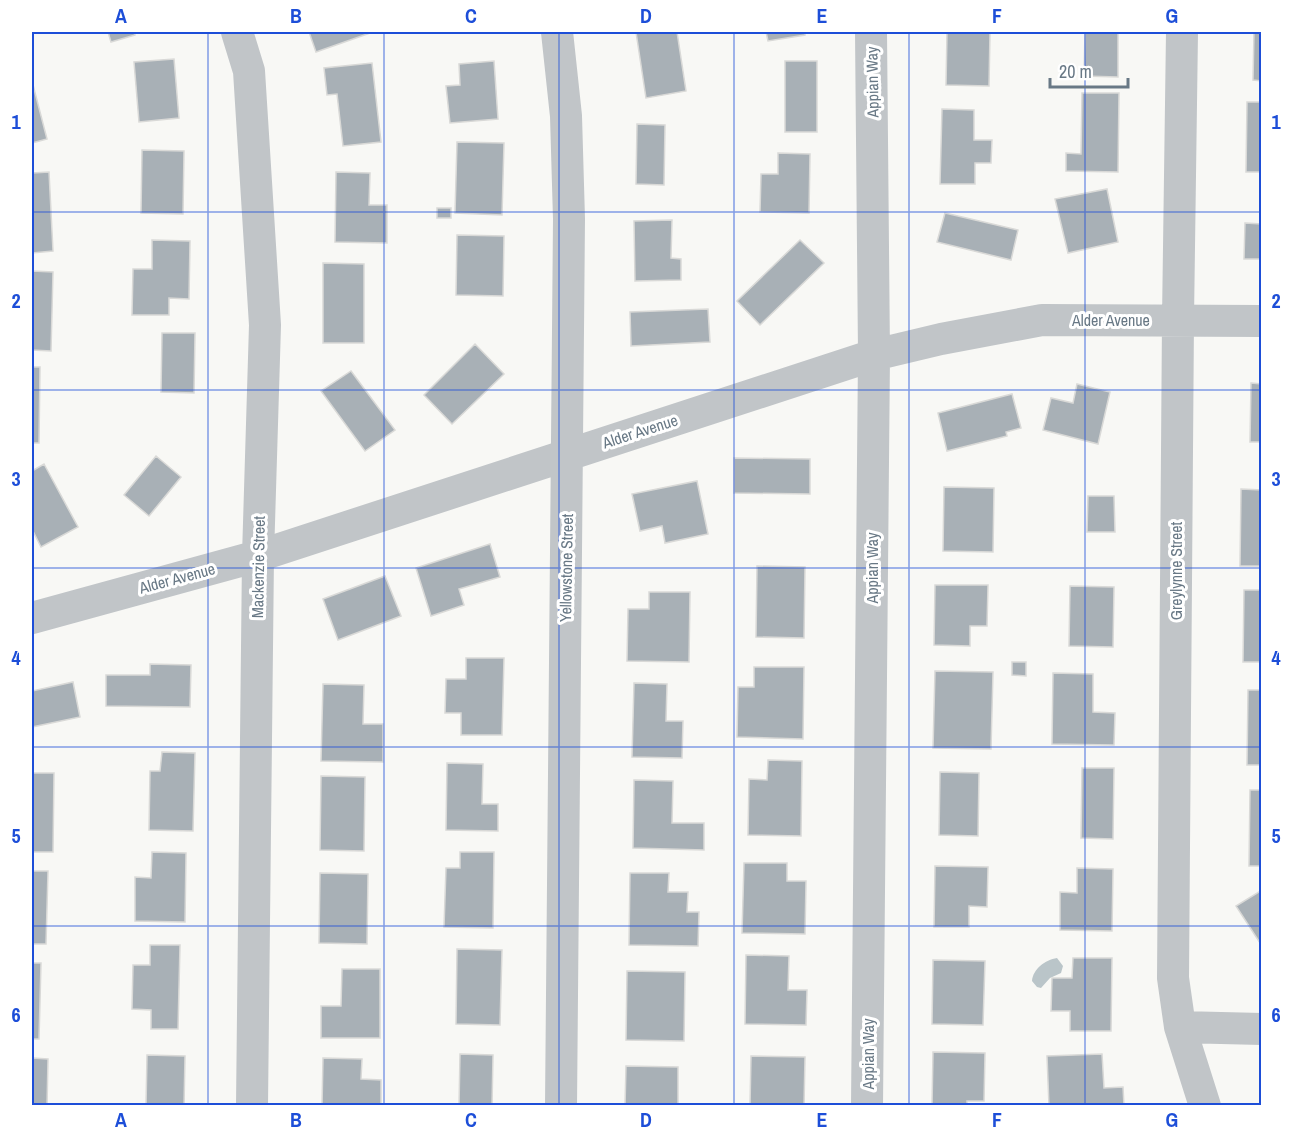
<svg xmlns="http://www.w3.org/2000/svg" width="1293" height="1137" font-family="'Archivo Narrow',sans-serif">
<style>
.water{fill:#bac5c9}
.building{fill:#a8b0b6;stroke:#d9d9d7;stroke-width:1.5}
.lines{fill:none;stroke-linecap:round;stroke-linejoin:round}
.street{stroke:#c1c5c8;stroke-width:32}
.grid{fill:none;stroke:#1d4ed8;stroke-width:1.5;stroke-opacity:0.55}
.labels{text-anchor:middle;stroke-width:6;stroke-linejoin:round;paint-order:stroke}
.street-label{font-size:16px;fill:#687885;stroke:#fff}
.neatline{fill:none;stroke:#1d4ed8;stroke-width:2}
.grid-label{font-size:20px;text-anchor:middle;font-weight:bold;fill:#1d4ed8}
</style>
<rect width="100%" height="100%" fill="#f8f8f5"/>
<!-- water -->
<path class="water" d="M 1057,958 L 1063,966 L 1061,973 L 1050,978 L 1041,988 L 1037,987 L 1032,981 C 1033,969 1045,960 1057,958 Z"/>
<!-- building -->
<path class="building" d="M 108,32 L 134,32 L 135,35 L 111,42 Z
M 309,32 L 373,32 L 316,52 Z
M 636,32 L 677,32 L 686,91 L 646,98 Z
M 766,32 L 805,32 L 805,35 L 768,41 Z
M 947,32 L 990,32 L 989,86 L 946,85 Z
M 1085,32 L 1118,32 L 1118,77 L 1084,76 Z
M 1254,32 L 1262,32 L 1262,81 L 1253,80 Z
M 174,59 L 179,118 L 139,122 L 134,62 Z
M 494,61 L 498,119 L 450,123 L 446,86 L 460,85 L 459,64 Z
M 785,61 L 817,61 L 817,132 L 785,132 Z
M 372,63 L 381,142 L 343,146 L 337,94 L 327,95 L 324,68 Z
M 32,81 L 47,139 L 32,143 Z
M 1082,93 L 1119,93 L 1118,172 L 1066,171 L 1066,153 L 1081,154 Z
M 1247,102 L 1262,102 L 1262,172 L 1246,172 Z
M 942,109 L 974,110 L 974,140 L 992,140 L 991,163 L 975,163 L 975,184 L 940,184 Z
M 637,124 L 665,125 L 664,185 L 636,184 Z
M 457,142 L 504,143 L 502,215 L 455,213 Z
M 142,150 L 184,151 L 183,214 L 141,213 Z
M 778,153 L 810,154 L 809,213 L 760,212 L 761,174 L 778,174 Z
M 49,172 L 53,251 L 32,253 L 32,173 Z
M 336,172 L 370,173 L 369,205 L 387,205 L 387,243 L 335,242 Z
M 1107,189 L 1118,242 L 1068,253 L 1055,199 Z
M 437,208 L 451,208 L 451,218 L 437,218 Z
M 945,213 L 1018,230 L 1011,260 L 937,242 Z
M 672,220 L 671,258 L 681,259 L 681,280 L 635,281 L 634,221 Z
M 1245,223 L 1262,224 L 1262,259 L 1244,259 Z
M 457,235 L 504,236 L 503,296 L 456,295 Z
M 152,240 L 190,241 L 189,299 L 169,298 L 169,315 L 132,315 L 133,269 L 152,269 Z
M 800,240 L 824,263 L 760,325 L 737,301 Z
M 323,263 L 364,264 L 364,343 L 323,343 Z
M 32,271 L 53,272 L 51,351 L 32,350 Z
M 708,309 L 710,342 L 631,346 L 630,312 Z
M 162,333 L 195,333 L 194,393 L 161,392 Z
M 475,344 L 504,374 L 452,424 L 424,395 Z
M 32,367 L 40,367 L 39,443 L 32,443 Z
M 351,371 L 395,430 L 365,451 L 321,391 Z
M 1251,383 L 1262,384 L 1262,442 L 1250,442 Z
M 1077,384 L 1110,392 L 1098,444 L 1043,430 L 1051,398 L 1073,403 Z
M 1012,394 L 1021,428 L 1006,432 L 1007,436 L 947,451 L 938,413 Z
M 156,456 L 181,477 L 149,516 L 124,495 Z
M 734,458 L 810,459 L 810,494 L 734,493 Z
M 44,464 L 78,527 L 41,547 L 32,529 L 32,471 Z
M 697,481 L 708,534 L 665,543 L 662,526 L 640,531 L 632,494 Z
M 944,487 L 994,488 L 993,552 L 943,551 Z
M 1241,489 L 1262,490 L 1262,566 L 1240,566 Z
M 1088,496 L 1114,496 L 1115,532 L 1087,532 Z
M 490,544 L 500,577 L 459,589 L 464,605 L 431,616 L 416,568 Z
M 757,566 L 805,567 L 804,638 L 756,637 Z
M 385,576 L 401,616 L 338,640 L 323,599 Z
M 935,585 L 988,585 L 987,626 L 970,626 L 970,646 L 934,645 Z
M 1070,586 L 1114,587 L 1113,647 L 1069,646 Z
M 1244,590 L 1262,590 L 1262,662 L 1243,662 Z
M 649,592 L 690,592 L 689,662 L 627,661 L 628,609 L 649,609 Z
M 466,658 L 504,658 L 502,735 L 461,735 L 461,713 L 445,713 L 446,679 L 466,679 Z
M 1012,662 L 1026,662 L 1026,676 L 1012,675 Z
M 150,664 L 191,665 L 190,707 L 106,706 L 106,675 L 150,675 Z
M 754,667 L 804,667 L 803,739 L 737,737 L 738,687 L 754,687 Z
M 935,671 L 993,672 L 991,749 L 933,748 Z
M 1053,673 L 1093,674 L 1093,712 L 1115,713 L 1114,745 L 1052,744 Z
M 73,682 L 80,717 L 32,727 L 32,691 Z
M 634,683 L 667,684 L 666,721 L 683,721 L 682,758 L 632,757 Z
M 323,684 L 364,685 L 363,724 L 383,724 L 383,762 L 321,761 Z
M 1248,690 L 1262,690 L 1262,765 L 1247,765 Z
M 162,752 L 195,753 L 193,831 L 149,830 L 150,771 L 160,771 Z
M 768,760 L 802,761 L 801,836 L 748,835 L 749,779 L 767,780 Z
M 447,763 L 483,764 L 482,804 L 498,804 L 498,831 L 446,830 Z
M 1082,768 L 1114,768 L 1113,839 L 1081,838 Z
M 940,772 L 979,773 L 978,836 L 939,835 Z
M 32,773 L 54,773 L 53,852 L 32,852 Z
M 321,776 L 365,777 L 364,851 L 320,850 Z
M 634,780 L 673,781 L 672,823 L 704,823 L 704,850 L 633,848 Z
M 1250,790 L 1262,790 L 1262,866 L 1249,866 Z
M 152,852 L 186,853 L 185,922 L 135,921 L 135,877 L 151,878 Z
M 460,852 L 494,852 L 493,928 L 444,927 L 446,868 L 460,868 Z
M 744,863 L 787,863 L 787,881 L 806,881 L 805,934 L 742,933 Z
M 935,866 L 988,867 L 987,907 L 969,906 L 969,927 L 934,927 Z
M 1077,868 L 1113,869 L 1112,931 L 1060,930 L 1060,892 L 1077,893 Z
M 32,871 L 48,871 L 46,944 L 32,944 Z
M 320,873 L 368,874 L 367,944 L 319,943 Z
M 630,873 L 669,873 L 668,892 L 688,892 L 687,912 L 699,912 L 698,946 L 629,945 Z
M 1262,890 L 1262,946 L 1236,906 Z
M 150,945 L 180,945 L 178,1029 L 151,1029 L 151,1010 L 132,1009 L 133,965 L 150,965 Z
M 457,949 L 502,950 L 500,1025 L 456,1024 Z
M 746,955 L 789,956 L 788,990 L 807,990 L 806,1025 L 745,1024 Z
M 1073,958 L 1112,958 L 1111,1031 L 1070,1031 L 1070,1011 L 1051,1011 L 1052,978 L 1072,978 Z
M 933,960 L 985,961 L 983,1025 L 932,1024 Z
M 32,963 L 41,963 L 39,1039 L 32,1039 Z
M 342,969 L 380,969 L 380,1038 L 321,1038 L 321,1006 L 341,1006 Z
M 627,971 L 685,972 L 684,1041 L 626,1040 Z
M 933,1052 L 985,1053 L 984,1101 L 967,1101 L 967,1106 L 932,1106 Z
M 460,1054 L 493,1055 L 492,1106 L 459,1106 Z
M 1102,1054 L 1104,1088 L 1123,1087 L 1124,1106 L 1049,1106 L 1047,1056 Z
M 147,1055 L 185,1056 L 184,1106 L 146,1106 Z
M 751,1056 L 805,1057 L 804,1106 L 750,1106 Z
M 32,1058 L 48,1059 L 47,1106 L 32,1106 Z
M 323,1058 L 362,1059 L 361,1079 L 381,1080 L 381,1106 L 322,1106 Z
M 626,1066 L 678,1067 L 678,1106 L 625,1106 Z"/>
<g class="lines">
<!-- street -->
<path class="street" d="M 237,32 L 249,71 L 265,325 L 258,556 L 252,1106
M 557,32 L 566,116 L 569,219 L 561,1106
M 1182,32 L 1178,319 L 1173,978 L 1180,1027 L 1205,1106
M 32,618 L 258,556 L 874,355 L 941,339 L 1042,320 L 1262,321
M 1180,1027 L 1262,1029
M 867,1106 L 874,355 L 871,32"/>
</g>
<!-- grid -->
<path class="grid" d="M 208,32 L 208,1106M 384,32 L 384,1106M 559,32 L 559,1106M 734,32 L 734,1106M 909,32 L 909,1106M 1085,32 L 1085,1106M 32,212 L 1262,212M 32,390 L 1262,390M 32,568 L 1262,568M 32,747 L 1262,747M 32,926 L 1262,926"/>
<g class="labels">
<!-- street labels -->
<g class="street-label">
<text transform="translate(872 82) rotate(-91)" y="6">Appian Way</text>
<text x="1111" y="326">Alder Avenue</text>
<text transform="translate(640 431) rotate(-18)" y="6">Alder Avenue</text>
<text transform="translate(258 567) rotate(-89)" y="6">Mackenzie Street</text>
<text transform="translate(566 568) rotate(-89)" y="6">Yellowstone Street</text>
<text transform="translate(872 568) rotate(-90)" y="6">Appian Way</text>
<text transform="translate(1176 571) rotate(-90)" y="6">Greylynne Street</text>
<text transform="translate(177 578) rotate(-15)" y="6">Alder Avenue</text>
<text transform="translate(868 1054) rotate(-90)" y="6">Appian Way</text>
</g>
</g>
<!-- border -->
<rect width="1293" height="1137" fill="none" stroke="#ffffff" stroke-width="66"/>
<!-- scale -->
<path d="M1050 78v9h78v-9" fill="none" stroke="#687885" stroke-width="3"/>
<text x="1059" y="78" font-size="18" fill="#687885" stroke="#ffffff" stroke-width="4.5" paint-order="stroke">20 m</text>
<rect x="33" y="33" width="1227" height="1071" class="neatline"/>
<g class="grid-label">
<text x="121" y="23">A</text>
<text x="296" y="23">B</text>
<text x="471" y="23">C</text>
<text x="646" y="23">D</text>
<text x="822" y="23">E</text>
<text x="997" y="23">F</text>
<text x="1172" y="23">G</text>
<text x="16" y="129">1</text>
<text x="1276" y="129">1</text>
<text x="16" y="308">2</text>
<text x="1276" y="308">2</text>
<text x="16" y="486">3</text>
<text x="1276" y="486">3</text>
<text x="16" y="665">4</text>
<text x="1276" y="665">4</text>
<text x="16" y="843">5</text>
<text x="1276" y="843">5</text>
<text x="16" y="1022">6</text>
<text x="1276" y="1022">6</text>
<text x="121" y="1127">A</text>
<text x="296" y="1127">B</text>
<text x="471" y="1127">C</text>
<text x="646" y="1127">D</text>
<text x="822" y="1127">E</text>
<text x="997" y="1127">F</text>
<text x="1172" y="1127">G</text>
</g>
</svg>
